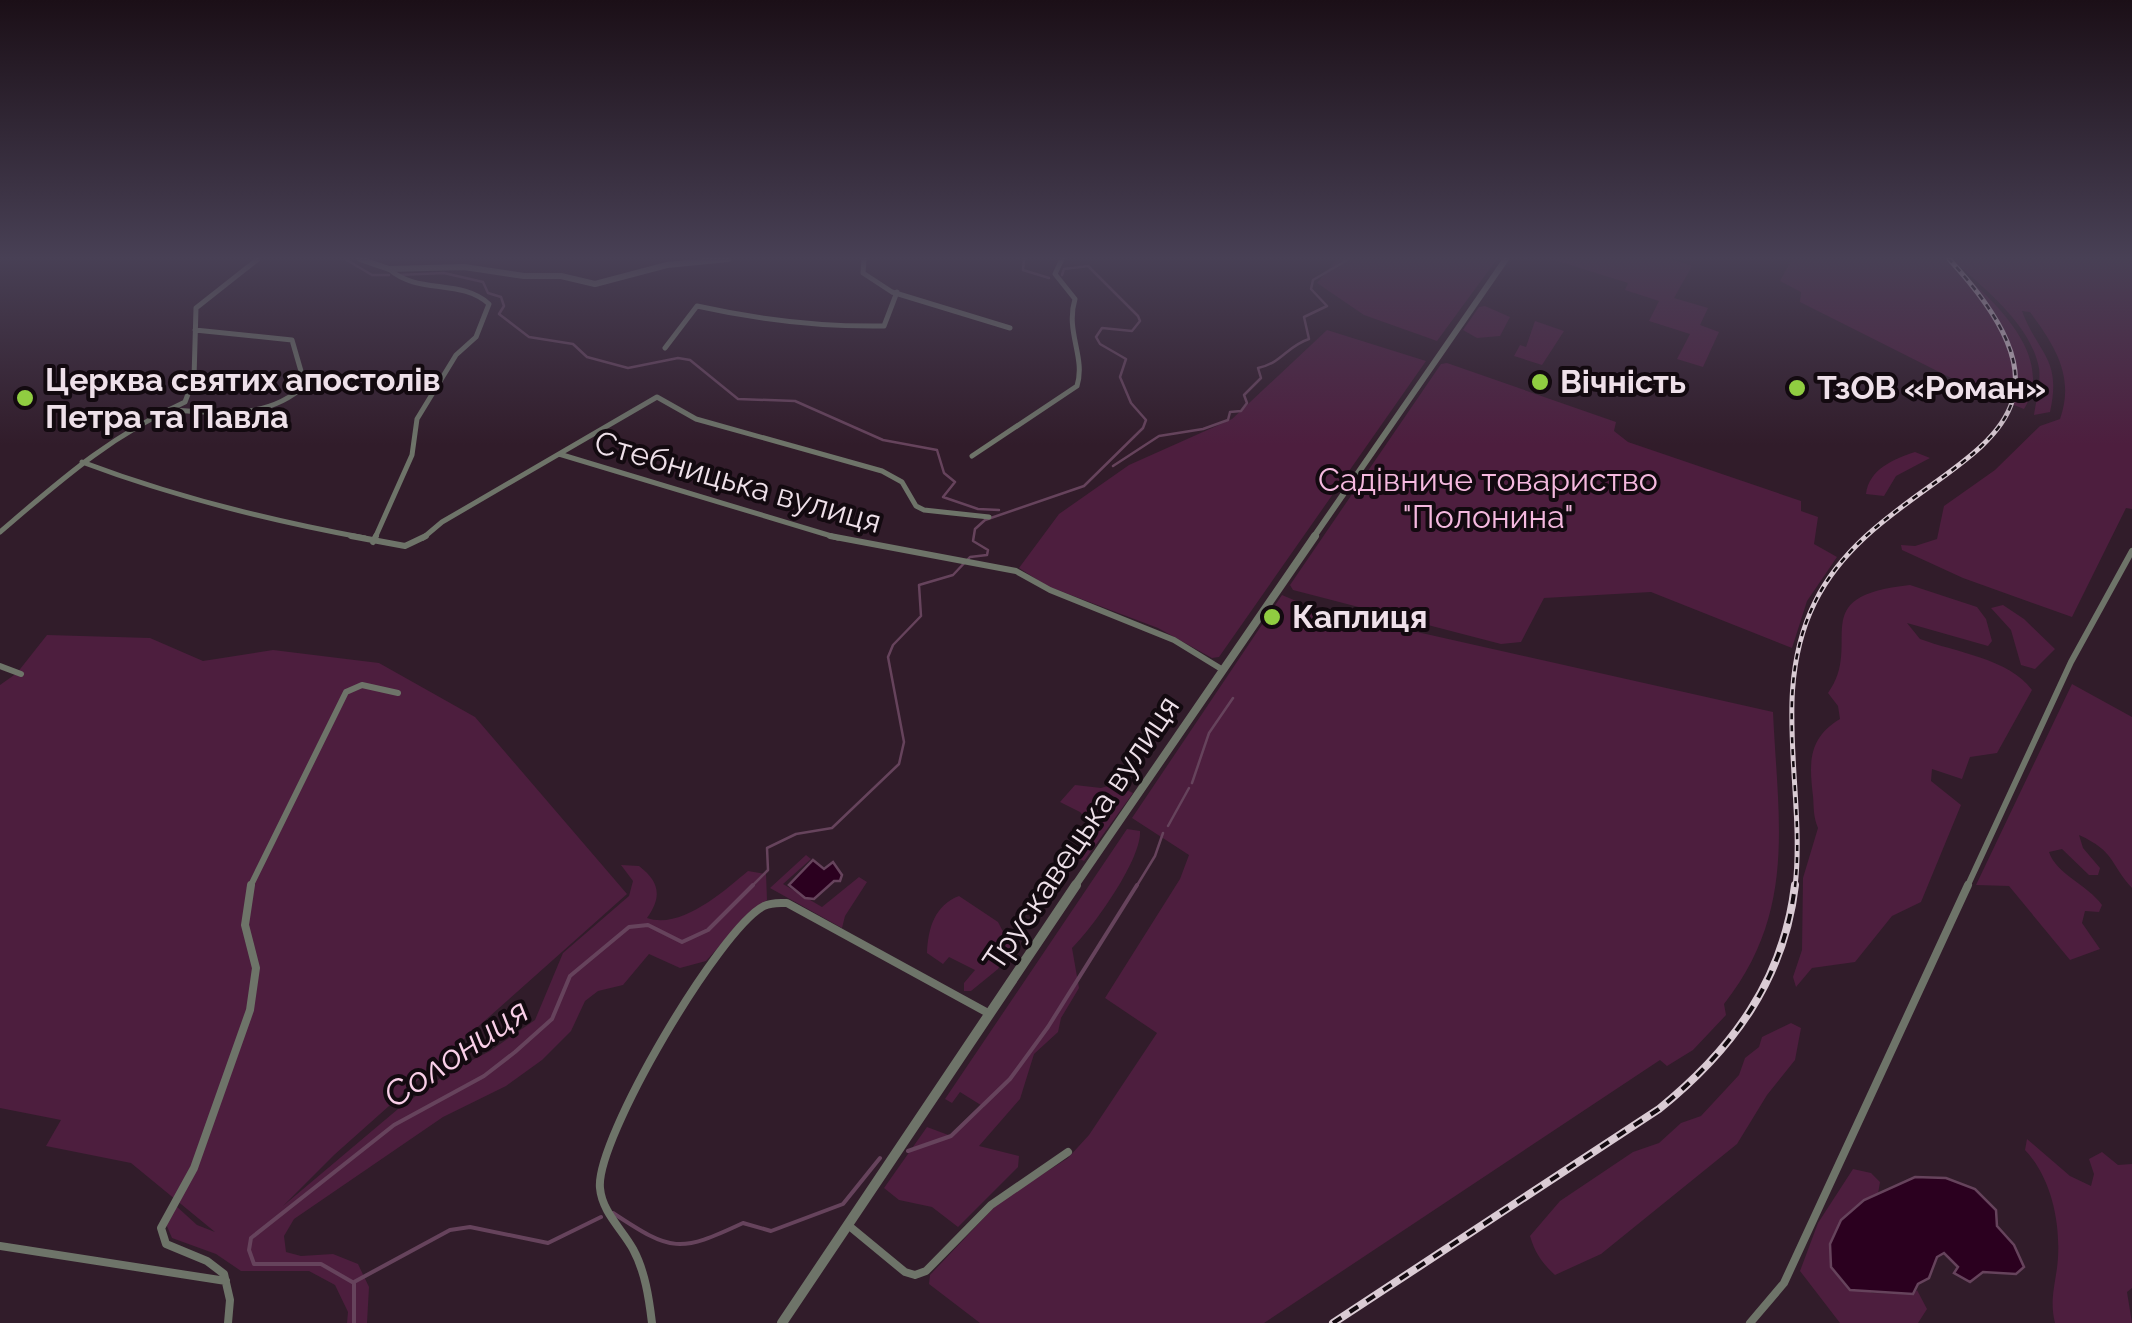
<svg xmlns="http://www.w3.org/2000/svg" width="2132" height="1323" font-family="Raleway,sans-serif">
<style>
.green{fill:#4d1e3e}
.water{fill:#2b001f;stroke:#66435c;stroke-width:2.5}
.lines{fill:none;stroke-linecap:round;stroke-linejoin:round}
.stream-far1{stroke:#66435c;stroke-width:2.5}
.stream{stroke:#66435c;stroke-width:4}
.minor-far2{stroke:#6e7469;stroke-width:5}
.minor-far1{stroke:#6e7469;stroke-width:6}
.minor{stroke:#6e7469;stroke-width:8}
.tertiary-far2{stroke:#6e7469;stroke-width:6}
.tertiary-far1{stroke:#6e7469;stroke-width:8}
.tertiary{stroke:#6e7469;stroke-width:10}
.rail-far1-casing{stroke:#dacbd4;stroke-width:5}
.rail-casing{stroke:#dacbd4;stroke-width:8}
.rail-far1{stroke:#130a10;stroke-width:2.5;stroke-dasharray:6;stroke-linecap:butt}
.rail{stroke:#130a10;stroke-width:4;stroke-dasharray:10;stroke-linecap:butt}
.poi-dot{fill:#90cd41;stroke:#130a10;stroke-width:4}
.labels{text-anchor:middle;stroke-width:8;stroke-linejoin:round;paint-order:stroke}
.poi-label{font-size:32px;font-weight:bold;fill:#eee0e9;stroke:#130a10;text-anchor:start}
.park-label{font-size:32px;fill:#f5b9df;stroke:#130a10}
.street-label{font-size:32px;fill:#eee0e9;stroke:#130a10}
.water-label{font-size:35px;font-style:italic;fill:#f9cfe8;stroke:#130a10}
</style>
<rect width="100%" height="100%" fill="#311c2a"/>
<!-- green -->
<path class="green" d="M 1337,259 L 1497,259 L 1437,341 L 1364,315 L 1317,283 Z
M 1551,259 L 1671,259 L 1692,266 L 1674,298 L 1708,308 L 1700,325 L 1719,332 L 1703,367 L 1677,359 L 1690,334 L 1649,321 L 1659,301 L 1625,290 L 1628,283 Z
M 1792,259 L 1947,259 C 1983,292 2059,352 2024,409 L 1969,387 L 1800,302 L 1801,292 L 1780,281 Z
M 1952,259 L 2132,259 L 2132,509 L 2126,508 L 2072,617 L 1963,578 L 1902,550 L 1901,545 L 1915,546 L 1937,539 L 1944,506 L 1995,470 L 2040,426 L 2060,419 C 2075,377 2055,346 2030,312 L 2022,311 C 2038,354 2062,358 2050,412 L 2034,415 C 2036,401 2041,383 2039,368 C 2030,323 1984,289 1952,259 Z
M 1485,306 L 1510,317 L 1500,336 L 1477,338 L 1463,330 L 1479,307 Z
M 1535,321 L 1564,331 L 1542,365 L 1514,356 L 1520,345 L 1526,347 Z
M 1327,330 L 1426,361 L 1219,657 L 1212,658 L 1158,628 L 1047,586 L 1019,568 L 1059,514 L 1129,465 L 1232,419 Z
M 1447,363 L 1616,422 L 1614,431 L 1628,442 L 1801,501 L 1801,511 L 1818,517 L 1814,544 L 1837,557 L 1807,601 L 1792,648 L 1651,592 L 1544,598 L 1521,642 L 1501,644 L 1293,590 L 1290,585 L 1441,364 Z
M 1915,452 L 1930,458 L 1896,476 L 1884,496 L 1866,494 C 1869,469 1894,459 1915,452 Z
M 1910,585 L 1977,607 L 1986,619 L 1992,641 L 1988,646 L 1907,623 L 1920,639 C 1955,652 2010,659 2032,690 L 1997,753 L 1970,757 L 1962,779 L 1932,769 L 1931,781 L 1961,805 L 1921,902 L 1892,916 L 1855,962 L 1812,968 L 1796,987 L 1793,977 L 1802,950 L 1803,878 L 1818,828 C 1813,816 1814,808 1813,796 C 1809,763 1808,738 1840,719 L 1838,706 L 1828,693 C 1865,643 1802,596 1910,585 Z
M 1282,595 L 1315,609 L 1773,712 C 1778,822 1797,911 1724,1004 L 1726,1015 L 1693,1050 L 1667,1066 L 1660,1060 L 1264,1323 L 980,1323 L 929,1284 L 930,1275 L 1000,1201 L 1068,1158 L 1089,1135 L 1157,1033 L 1105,998 L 1180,879 L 1189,855 L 1132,818 Z
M 2003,605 L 2024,619 L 2055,649 L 2035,669 L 2021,665 L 2011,630 L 1991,608 Z
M 47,635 L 150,638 L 203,661 L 273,650 L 379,663 L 475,717 L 627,894 L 334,1155 L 283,1206 L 398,1109 L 449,1072 L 490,1051 L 535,1020 L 563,953 L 629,896 L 633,881 L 621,865 L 639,866 C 660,882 662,897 647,918 C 681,930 724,891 748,871 L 766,874 L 767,900 L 750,912 L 706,961 L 680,968 L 649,954 L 623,985 L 598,991 L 585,1001 L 571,1031 L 542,1060 L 506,1086 L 443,1117 L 294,1219 L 284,1236 L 286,1252 L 301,1256 L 333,1254 L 358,1264 L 369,1287 L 367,1323 L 347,1323 L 348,1312 L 335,1285 L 309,1271 L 241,1271 L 216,1254 L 172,1238 L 166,1224 L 175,1205 L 197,1225 L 215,1232 L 131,1163 L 46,1146 L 61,1120 L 0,1108 L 0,685 L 17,673 Z
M 2072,684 L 2132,717 L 2132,888 C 2109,863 2116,852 2079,835 L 2083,848 L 2100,868 L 2098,875 L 2089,875 L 2062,849 L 2049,852 C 2056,874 2088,885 2102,905 L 2099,912 L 2085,911 L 2082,923 L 2100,949 L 2070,960 L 2009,886 L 1976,885 Z
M 1115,784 L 1133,793 L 1084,861 L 1078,858 L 1095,829 L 1080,812 L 1060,802 L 1075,785 L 1101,788 Z
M 1127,829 L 1140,831 C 1142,859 1092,929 1072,948 L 1079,988 L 1061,1018 L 1058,1032 L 1034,1054 L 1020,1099 L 979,1146 L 1019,1156 L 1018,1167 L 958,1227 L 932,1207 L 899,1200 L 884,1188 L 927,1127 L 951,1136 L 984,1107 L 960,1092 L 952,1103 L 945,1099 Z
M 806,855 L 811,859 L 783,884 L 822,907 L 859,877 L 867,882 L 845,916 L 842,928 L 770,888 Z
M 959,896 L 998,922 L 1011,947 L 998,969 L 971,991 L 964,991 L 964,983 L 975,970 L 949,957 L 943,964 L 927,953 C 928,928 935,905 959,896 Z
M 1791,1023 L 1801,1028 L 1795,1060 L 1767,1095 L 1737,1144 L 1601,1254 L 1555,1275 C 1542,1263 1535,1253 1530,1236 L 1560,1201 L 1633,1152 L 1659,1143 L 1681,1123 L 1701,1116 L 1739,1075 L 1745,1058 L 1759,1047 L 1762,1037 Z
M 2027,1139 L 2070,1176 L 2091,1186 L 2094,1174 L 2089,1159 L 2102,1152 L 2118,1165 L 2132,1164 L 2132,1288 L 2127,1292 L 2132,1323 L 2055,1323 C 2050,1303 2054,1289 2057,1268 C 2062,1229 2053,1179 2025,1150 Z
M 1853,1169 L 1871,1173 L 1880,1182 L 1878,1194 C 1845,1208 1829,1233 1831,1267 L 1872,1293 L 1913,1294 L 1917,1290 L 1927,1309 L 1918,1323 L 1840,1323 L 1800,1271 L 1818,1223 Z"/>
<!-- water -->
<path class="water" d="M 813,860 L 824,869 L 833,862 L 842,875 L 840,881 L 834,881 L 814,899 L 805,898 L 789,885 Z
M 1915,1177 L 1946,1178 L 1975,1189 L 1996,1210 L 1997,1226 L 2014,1245 L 2024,1267 L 2016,1274 L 1983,1272 L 1970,1282 L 1954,1273 L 1958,1267 L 1944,1253 L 1937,1257 L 1929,1278 L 1918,1284 L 1913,1294 L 1850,1290 L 1831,1267 L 1830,1244 L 1841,1220 L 1864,1200 Z"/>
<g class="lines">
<!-- stream-far1 -->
<path class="stream-far1" d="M 345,259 L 372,275 L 389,275
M 1024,259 L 1023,270 L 1049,278
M 398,275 L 444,273 L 483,282 L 488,293 L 501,297 L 504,306 L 499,314 L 529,337 L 573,344 L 587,357 L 628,368 L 678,358 L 690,360 L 738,399 L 795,401 L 883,440 L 937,450 L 944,473 L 955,482 L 943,497 L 978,509 L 999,510
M 1113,466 L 1159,436 L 1203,429 L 1228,420 L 1230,412 L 1241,411 L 1247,403 L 1244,395 L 1261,378 L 1258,368 C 1282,363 1287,346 1309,339 L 1304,317 L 1327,306 L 1311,289 L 1313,280 L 1349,259
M 1192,783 L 1209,733 L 1233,698
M 1168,826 L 1189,788
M 751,887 L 768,870 L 767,848 L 796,834 L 832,828 L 899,764 L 904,742 L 888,657 L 893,645 L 921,616 L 919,585 L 953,575 L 970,557 L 987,555 L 988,550 L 973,541 L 975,529 L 985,520 L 1084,486 L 1143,428 L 1146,420 L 1131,403 L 1120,377 L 1126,359 L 1100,344 L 1096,337 L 1102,328 L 1132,331 L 1140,321 L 1138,316 L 1088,266 L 1064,269 L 1062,275
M 1136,887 L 1155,856 L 1163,833"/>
<!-- stream -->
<path class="stream" d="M 908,1151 L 951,1136 L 1010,1079 L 1048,1027 L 1137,885
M 613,1213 C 672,1252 679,1253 743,1223 L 771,1231 L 843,1204 L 880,1158
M 354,1282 L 450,1230 L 470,1227 L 548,1243 L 601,1217
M 354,1323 L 354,1283 L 321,1264 L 254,1264 L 249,1250 L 251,1238 L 394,1125 L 484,1076 L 515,1052 L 552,1019 L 570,976 L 629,927 L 648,925 L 682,942 L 708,930 L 753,885"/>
<!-- minor-far2 -->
<path class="minor-far2" d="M 864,259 L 863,273 L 892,292 L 1010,328
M 665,348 L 697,306 C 760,320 819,327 884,326 L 897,292
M 172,410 C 219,413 268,420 305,385 L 292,340 L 195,330
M 559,454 L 838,538
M 972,456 L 1077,386 C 1086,357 1065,332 1075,299 L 1055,274 L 1062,259
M 82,462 C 175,497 267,520 365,538
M 0,532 C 62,479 110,436 185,402 L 194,378 L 196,308 L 258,259
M 375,538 L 412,455 L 417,419 L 456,355 L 476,337 L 489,304 C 460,278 418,295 389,269
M 423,538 L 442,522 L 657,397 L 696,419 L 882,471 L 902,482 L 916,506 L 924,510 L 989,517"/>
<!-- minor-far1 -->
<path class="minor-far1" d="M 351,536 L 405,546 L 426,536
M 830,536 L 1016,571 L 1050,590 L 1174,640 L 1223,670
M 373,542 L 376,536
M 0,666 L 21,674
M 250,887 L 346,692 L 362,685 L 398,693
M 1967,887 L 2071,662 L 2132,551"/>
<!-- minor -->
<path class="minor" d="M 848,1225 L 905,1272 L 915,1275 L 926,1271 L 991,1205 L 1068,1152
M 0,1246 L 226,1281
M 228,1323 L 230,1300 L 224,1274 L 207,1261 L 166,1244 L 161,1228 L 194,1168 L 250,1010 L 256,968 L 245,925 L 251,885
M 652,1323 C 649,1298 645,1271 633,1249 C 622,1229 602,1212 600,1188 C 595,1140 720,928 764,906 C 772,902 779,903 787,903 L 988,1013
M 1750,1323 L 1784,1283 L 1968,885"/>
<!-- tertiary-far2 -->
<path class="tertiary-far2" d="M 360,259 L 389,269 L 464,267 L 524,276 L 561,276 L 595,284 L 667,265 L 728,259
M 1313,538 L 1506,259"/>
<!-- tertiary-far1 -->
<path class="tertiary-far1" d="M 1074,887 L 1315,536"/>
<!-- tertiary -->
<path class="tertiary" d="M 782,1323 L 1076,885"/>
<defs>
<path id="rail-far1" d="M 1795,887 C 1806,792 1770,692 1815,602 C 1887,455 2132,457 1949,259"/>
<path id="rail" d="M 1333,1323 L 1659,1109 C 1732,1050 1784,980 1795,885"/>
</defs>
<!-- rail-far1 casing -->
<use href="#rail-far1" class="rail-far1-casing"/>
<!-- rail casing -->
<use href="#rail" class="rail-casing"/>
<!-- rail-far1 -->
<use href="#rail-far1" class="rail-far1"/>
<!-- rail -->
<use href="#rail" class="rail"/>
</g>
<!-- sky -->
<linearGradient id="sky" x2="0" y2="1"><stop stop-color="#1b0f17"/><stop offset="0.58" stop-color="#484055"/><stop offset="1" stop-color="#484055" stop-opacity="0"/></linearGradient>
<rect width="2132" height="445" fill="url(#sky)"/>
<!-- markers -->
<g class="poi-dot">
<circle cx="1540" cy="382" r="10"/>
<circle cx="1797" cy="388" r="10"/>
<circle cx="25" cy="398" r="10"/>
<circle cx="1272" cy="617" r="10"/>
</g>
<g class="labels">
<!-- poi labels -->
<g class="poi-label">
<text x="45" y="391">Церква святих апостолів<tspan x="45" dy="37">Петра та Павла</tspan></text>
<text x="1560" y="393">Вічність</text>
<text x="1817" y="399">ТзОВ «Роман»</text>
<text x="1292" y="628">Каплиця</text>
</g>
<!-- park labels -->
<g class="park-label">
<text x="1488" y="491">Садівниче товариство<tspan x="1488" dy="37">"Полонина"</tspan></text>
</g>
<!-- street labels -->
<g class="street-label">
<text transform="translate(738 482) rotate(16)" y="11">Стебницька вулиця</text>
<text transform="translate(1081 833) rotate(-56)" y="11">Трускавецька вулиця</text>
</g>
<!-- water labels -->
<g class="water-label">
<text transform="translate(456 1053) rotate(-34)" y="12">Солониця</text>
</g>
</g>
</svg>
